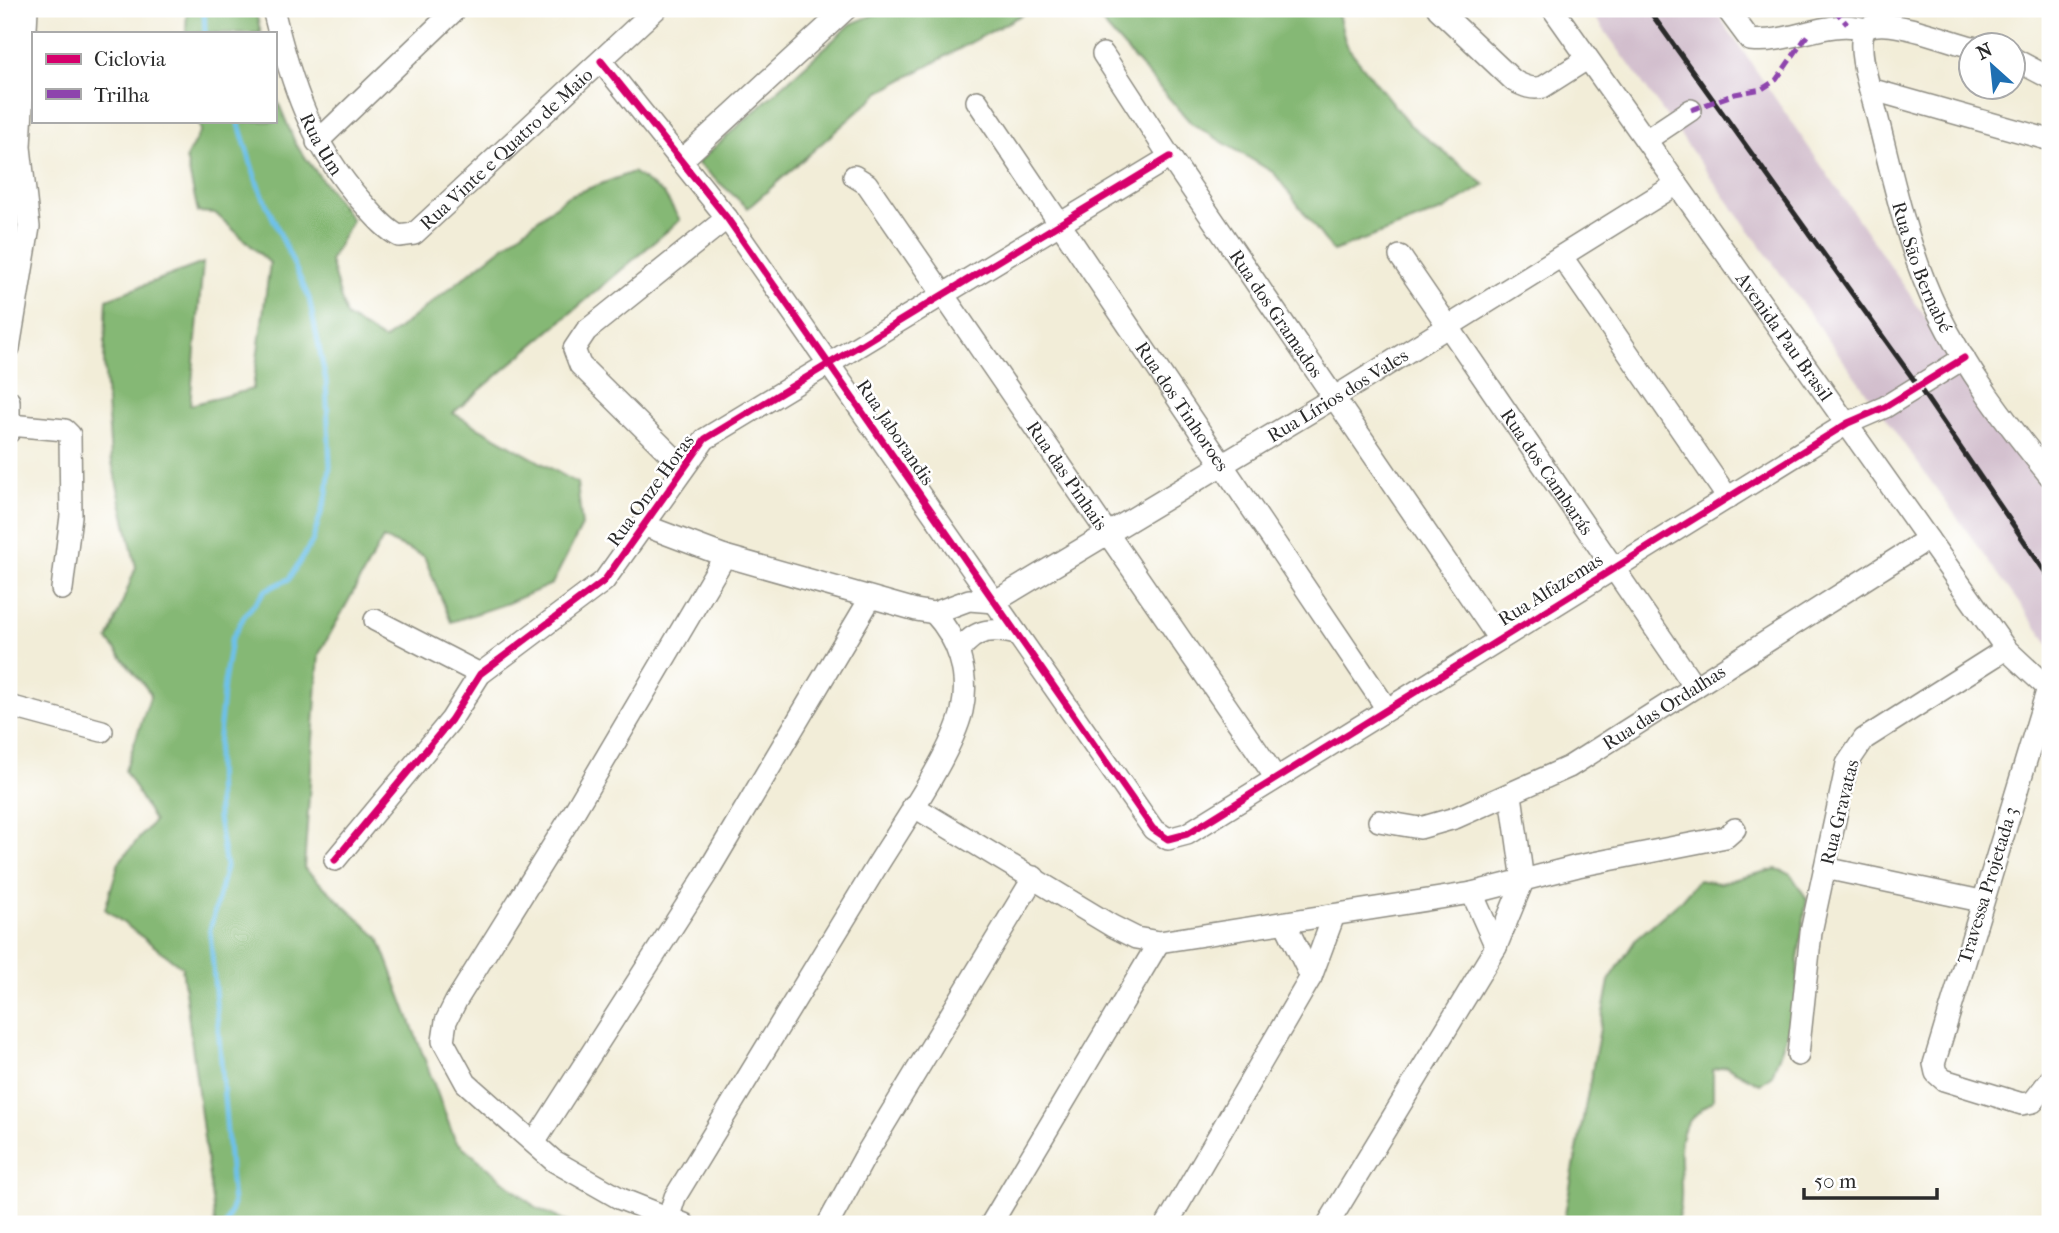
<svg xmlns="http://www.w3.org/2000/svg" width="2059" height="1233" font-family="'IM FELL French Canon',serif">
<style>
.industrial{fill:#d1bdcc}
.forest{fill:#85b874;stroke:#587250;stroke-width:2}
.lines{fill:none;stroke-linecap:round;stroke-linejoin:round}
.stream{stroke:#6dc1ea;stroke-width:5}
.minor-casing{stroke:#8e8c82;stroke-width:24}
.minor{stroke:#fff;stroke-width:21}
.rail{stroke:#2b2b2b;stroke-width:5}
.quiet{stroke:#8e44ad;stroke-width:5;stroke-dasharray:10 5;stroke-linecap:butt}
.cycleway-casing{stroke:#fff;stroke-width:11}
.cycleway{stroke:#d6006c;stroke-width:7}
.labels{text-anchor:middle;stroke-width:5;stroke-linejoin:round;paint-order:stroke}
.street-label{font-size:19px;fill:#2b2b2b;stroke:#fff}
</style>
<rect width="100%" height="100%" fill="#fff"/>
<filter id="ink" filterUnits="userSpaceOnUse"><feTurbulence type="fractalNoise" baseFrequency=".0143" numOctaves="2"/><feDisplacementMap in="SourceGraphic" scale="14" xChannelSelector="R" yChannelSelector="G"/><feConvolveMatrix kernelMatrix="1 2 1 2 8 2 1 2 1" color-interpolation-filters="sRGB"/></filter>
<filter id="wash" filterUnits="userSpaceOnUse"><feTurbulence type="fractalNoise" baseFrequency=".00686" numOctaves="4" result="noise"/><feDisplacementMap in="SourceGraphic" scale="28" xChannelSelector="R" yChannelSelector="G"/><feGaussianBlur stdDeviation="1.57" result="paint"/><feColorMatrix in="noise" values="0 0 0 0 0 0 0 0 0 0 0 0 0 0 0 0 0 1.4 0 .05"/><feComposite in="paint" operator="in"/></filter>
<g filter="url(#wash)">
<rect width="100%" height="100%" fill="#f2edd8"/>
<!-- industrial -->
<path class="industrial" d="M 1589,9 L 1714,9 L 2050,499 L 2050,646 Z"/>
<!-- forest -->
<path class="forest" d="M 187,9 L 255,9 L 261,33 L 186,33 Z
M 887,9 L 1032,9 L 880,92 L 748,208 L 697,163 L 851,24 Z
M 1090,9 L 1337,9 L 1346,45 L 1409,124 L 1485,185 L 1444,210 L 1333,251 L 1274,173 L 1191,123 Z
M 275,95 L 296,145 L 352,220 L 330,261 L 346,316 L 384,340 L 568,196 L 633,172 L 664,194 L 680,220 L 453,413 L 577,483 L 582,526 L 552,584 L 508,603 L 451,622 L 424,556 L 383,538 L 319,654 L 304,868 L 379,938 L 455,1140 L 536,1208 L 571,1224 L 215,1224 L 182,967 L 105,909 L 119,862 L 154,821 L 125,771 L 151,694 L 108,640 L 136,567 L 111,458 L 104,361 L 107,299 L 203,263 L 190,405 L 253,389 L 270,263 L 215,213 L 198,212 L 186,158 L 201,130 L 197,121 L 275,121 Z
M 1776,869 L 1790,873 L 1807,899 L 1798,959 L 1797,1006 L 1772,1075 L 1760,1084 L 1726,1066 L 1713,1070 L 1713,1100 C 1703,1109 1688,1118 1683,1132 C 1674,1158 1688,1194 1676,1224 L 1563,1224 L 1609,981 L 1636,939 L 1681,900 L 1698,880 L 1719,883 Z"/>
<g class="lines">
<!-- stream -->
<path class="stream" d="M 204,9 L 205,33
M 226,1224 L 233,1204 L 210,930 L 226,867 L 218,818 L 217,756 L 224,683 L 231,640 L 245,615 L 266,590 L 289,579 L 312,542 L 327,494 L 330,466 L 326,381 L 309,298 L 257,183 L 238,121"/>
</g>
</g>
<g filter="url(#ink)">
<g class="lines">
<defs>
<g id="minor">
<path id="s1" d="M 273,9 C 291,83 311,146 363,203 C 374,215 385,229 399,236 L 414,234 L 656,9"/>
<path d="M 1438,9 L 1514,81 C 1524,86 1532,90 1543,87 L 1587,59"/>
<path id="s2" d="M 1553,9 L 2006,649 L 2050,690"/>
<path d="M 1727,9 L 1750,40 C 1789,45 1827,18 1865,29"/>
<path id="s3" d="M 1865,29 C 1855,47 1871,92 1876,112 C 1893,178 1907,248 1937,310 C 1966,370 2008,425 2050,476"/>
<path d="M 1865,29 C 1885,15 1947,41 1972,47"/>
<path id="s4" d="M 1103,54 L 1170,157 L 1499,639"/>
<path d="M 2014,59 L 2050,78"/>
<path d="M 601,61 L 727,218 L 1153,829 L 1168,839 L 1187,834 L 1848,423 L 1885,407 L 1964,358"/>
<path d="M 1870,89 L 2050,140"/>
<path id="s5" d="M 977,101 L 1387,709"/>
<path d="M 1646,140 L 1691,110"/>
<path d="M 317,142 L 456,9"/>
<path d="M 682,160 L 846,9"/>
<path id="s6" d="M 854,176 L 867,184 L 1276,778"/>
<path id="s7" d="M 1400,256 L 1695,687"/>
<path d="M 1562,257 L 1728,498"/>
<path d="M 9,348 L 29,227 L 20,147 L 27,9"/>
<path d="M 9,401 L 9,432"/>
<path d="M 10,425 L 65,430 L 70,435 L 71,516 L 62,589"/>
<path d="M 683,467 L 580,365 L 574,349 L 586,331 L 727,218"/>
<path d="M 643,525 L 725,556 L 916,610 L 934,613 L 969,600 L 994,602"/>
<path id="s8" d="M 994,602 L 1335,397 L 1677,184"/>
<path d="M 375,620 L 480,674"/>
<path d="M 960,650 C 976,628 993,628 1017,634"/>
<path d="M 2048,688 L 1934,1064 L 1936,1073 L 1944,1080 L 2022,1104 L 2033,1102 L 2050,1080"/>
<path d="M 9,706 L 102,731"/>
<path d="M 913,806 L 1112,926 L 1136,938 L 1159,942 L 1472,893 L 1578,866 L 1726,837 L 1735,829"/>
<path id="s9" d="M 1379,821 L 1420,828 L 1455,818 L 1569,767 L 1928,539"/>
<path d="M 335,860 L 451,720 L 480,674 L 604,581 L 705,439 L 1170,157"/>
<path d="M 1825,868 L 1981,901"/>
<path d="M 1472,893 L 1496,947"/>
<path d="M 1285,923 L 1311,977"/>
<path d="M 1798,1055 L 1811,932 L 1847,764 L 1864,739 L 2006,649"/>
<path d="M 534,1143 L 707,873 L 870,599"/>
<path d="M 668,1219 L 675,1197 C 741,1087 808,978 875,869 C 900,828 951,756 962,711 C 970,674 958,639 934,613"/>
<path d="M 684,1224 L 621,1199 L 554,1161 L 466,1083 L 443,1041 L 446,1021 L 456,1001 L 574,812 L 725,556"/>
<path d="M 828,1224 L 868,1151 L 1034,877"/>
<path d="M 991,1224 L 1159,942"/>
<path d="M 1167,1224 L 1311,977 L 1334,915"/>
<path d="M 1328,1224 L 1496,947 L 1523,881 L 1511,795"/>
</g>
</defs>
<!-- minor casing -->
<use href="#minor" class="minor-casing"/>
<!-- minor -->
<use href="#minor" class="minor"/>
<!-- rail -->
<path class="rail" d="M 1648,9 L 1919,387 L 2050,579"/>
<!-- quiet -->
<path class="quiet" d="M 1834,9 L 1847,24
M 1691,110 L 1735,94 L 1762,89 L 1776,80 L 1809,33"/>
<defs>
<path id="cycleway" d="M 601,61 L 727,218 L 1153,829 L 1168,839 L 1187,834 L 1848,423 L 1885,407 L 1964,358
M 335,860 L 451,720 L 480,674 L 604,581 L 705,439 L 1170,157"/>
</defs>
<!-- cycleway casing -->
<use href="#cycleway" class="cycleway-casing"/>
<!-- cycleway -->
<use href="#cycleway" class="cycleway"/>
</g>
</g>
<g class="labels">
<!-- street labels -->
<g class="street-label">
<text dy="7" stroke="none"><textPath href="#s1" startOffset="144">Rua Um</textPath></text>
<text dy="7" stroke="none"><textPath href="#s1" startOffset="406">Rua Vinte e Quatro de Maio</textPath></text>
<text dy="7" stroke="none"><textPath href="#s3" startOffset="247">Rua São Bernabé</textPath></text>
<text dy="7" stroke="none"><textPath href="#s4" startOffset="312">Rua dos Gramados</textPath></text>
<text dy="7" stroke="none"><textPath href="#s2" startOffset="401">Avenida Pau Brasil</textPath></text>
<text dy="7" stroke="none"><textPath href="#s8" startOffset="401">Rua Lírios dos Vales</textPath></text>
<text dy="7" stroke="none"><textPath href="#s5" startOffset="368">Rua dos Tinhoroes</textPath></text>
<text transform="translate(896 432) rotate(56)" y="7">Rua Jaborandis</text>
<text dy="7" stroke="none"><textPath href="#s7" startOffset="261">Rua dos Cambarás</textPath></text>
<text dy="7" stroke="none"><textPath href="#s6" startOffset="369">Rua das Pinhais</textPath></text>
<text transform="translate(650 490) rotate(-54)" y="7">Rua Onze Horas</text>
<text transform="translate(1550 589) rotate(-32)" y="7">Rua Alfazemas</text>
<text dy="7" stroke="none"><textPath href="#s9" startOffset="315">Rua das Ordalhas</textPath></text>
<text transform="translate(1839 812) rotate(-76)" y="7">Rua Gravatas</text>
<text transform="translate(1987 885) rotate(-73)" y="7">Travessa Projetada 3</text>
</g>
</g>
<!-- margin -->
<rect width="2059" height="1233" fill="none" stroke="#fff" stroke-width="35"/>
<!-- legend -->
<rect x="32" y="32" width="245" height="91" fill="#ffffff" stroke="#aaaaaa" stroke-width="2"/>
<rect x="46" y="54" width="35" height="10" fill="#d6006c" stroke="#aaaaaa" stroke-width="2"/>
<text x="94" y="66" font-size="21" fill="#2b2b2b">Ciclovia</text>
<rect x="46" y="89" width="35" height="10" fill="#8e44ad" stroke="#aaaaaa" stroke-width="2"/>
<text x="94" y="102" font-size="21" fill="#2b2b2b">Trilha</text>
<!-- north arrow -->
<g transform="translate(1992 66) rotate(333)"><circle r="33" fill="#ffffff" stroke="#aaaaaa" stroke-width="2"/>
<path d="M0-5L12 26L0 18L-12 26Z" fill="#1f6fb2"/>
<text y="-10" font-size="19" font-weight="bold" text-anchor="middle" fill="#2b2b2b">N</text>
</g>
<!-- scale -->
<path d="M1804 1188v10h133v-10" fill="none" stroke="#2b2b2b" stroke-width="3.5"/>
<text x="1814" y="1188" font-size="21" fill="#2b2b2b" stroke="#ffffff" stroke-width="5" paint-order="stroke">50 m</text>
</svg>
